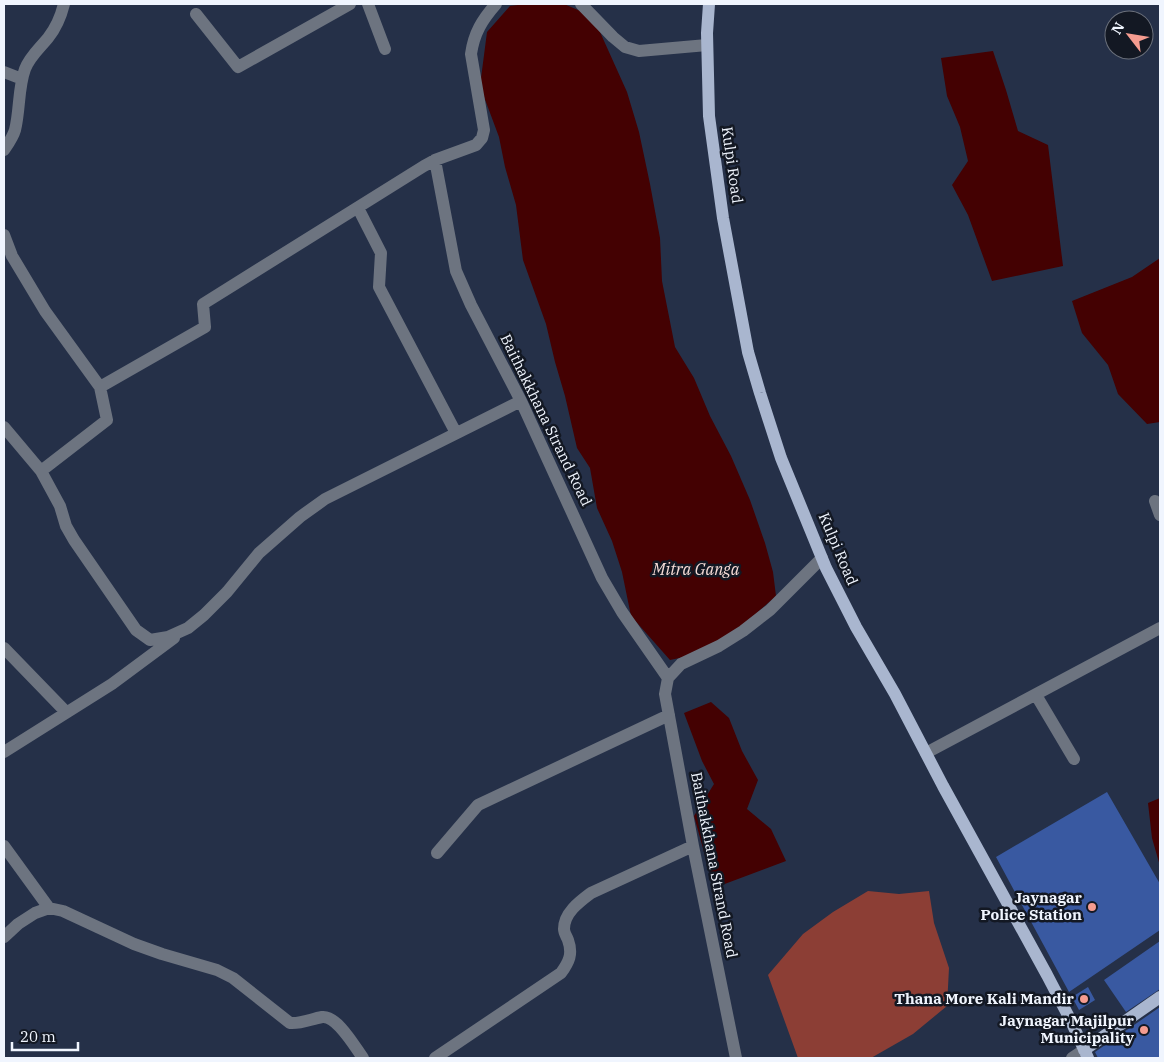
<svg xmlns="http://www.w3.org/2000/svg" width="1164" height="1062" font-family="'IBM Plex Serif',serif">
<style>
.green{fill:#8c3e35}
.water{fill:#440102}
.building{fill:#3959a1}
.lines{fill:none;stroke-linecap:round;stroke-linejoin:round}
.minor{stroke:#6d7480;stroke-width:12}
.major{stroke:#a9b6cf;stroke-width:12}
.poi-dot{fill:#f59c90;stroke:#131823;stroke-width:2}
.labels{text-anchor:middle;stroke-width:5;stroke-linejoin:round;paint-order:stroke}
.street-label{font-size:15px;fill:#f0f5fe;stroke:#131823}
.poi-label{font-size:15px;font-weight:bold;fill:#f0f5fe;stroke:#131823;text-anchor:end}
.water-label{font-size:16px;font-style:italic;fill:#f8ddd8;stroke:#131823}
</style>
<rect width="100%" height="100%" fill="#253048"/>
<!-- green -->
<path class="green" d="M 868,891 L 899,894 L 929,891 L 934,923 L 949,968 L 947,1006 L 913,1034 L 871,1058 L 798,1058 L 768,975 L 803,934 L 833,912 Z"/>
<!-- water -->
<path class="water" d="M 526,4 L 564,4 L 585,13 L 600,32 L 627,92 L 639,132 L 650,184 L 660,238 L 662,281 L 675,347 L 694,378 L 710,416 L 731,456 L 750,500 L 765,543 L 773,572 L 776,596 L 735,632 L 698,654 L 670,660 L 631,616 L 622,572 L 612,541 L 597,508 L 590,468 L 577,448 L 565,396 L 555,362 L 546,324 L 523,260 L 516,205 L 505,167 L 499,137 L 480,86 L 487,32 L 510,6 Z
M 993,51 L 1006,90 L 1018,131 L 1048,145 L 1063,266 L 992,281 L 968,215 L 952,185 L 968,161 L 960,127 L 947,96 L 941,58 Z
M 1160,258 L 1160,422 L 1147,424 L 1118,394 L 1108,365 L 1082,333 L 1072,301 L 1132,277 Z
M 711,702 L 729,718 L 742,751 L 758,780 L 747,809 L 771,829 L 786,861 L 714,888 L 694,816 L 714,784 L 702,761 L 684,713 Z
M 1160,798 L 1160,866 L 1152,838 L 1148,803 Z"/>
<!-- building -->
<path class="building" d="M 1107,792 L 1160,884 L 1160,930 L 1069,992 L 996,857 Z
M 1160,941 L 1160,989 L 1126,1012 L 1104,980 Z
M 1088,987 L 1095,1000 L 1079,1010 L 1072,997 Z
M 1160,1007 L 1160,1058 L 1098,1058 L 1095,1052 Z"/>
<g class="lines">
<!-- minor -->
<path class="minor" d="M 368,4 L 385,49
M 581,4 L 613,37 L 625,47 L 639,51 L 707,45
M 196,14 L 238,67 L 350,4
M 4,72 L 22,79
M 4,150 C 8,144 13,137 15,130 C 20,110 18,88 25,69 C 30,56 39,49 48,38 C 56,28 61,16 64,4
M 435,160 L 456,271 L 471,305 L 521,401 L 602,578 L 622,612 L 668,678
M 358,208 L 381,253 L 379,287 L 456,433
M 4,235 L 12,256 L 45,311 L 100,387
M 4,427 L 41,471 L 60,506 L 66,526 L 74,540 L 136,630 L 150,640 L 168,637 L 188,628 L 204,615 L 227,592 L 259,553 L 300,517 L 325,499 L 521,401
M 41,471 L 107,420 L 100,387 L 205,327 L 203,304 L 424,166 L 435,160 L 476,145 L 482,138 L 484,130 L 471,54 C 474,33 482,20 496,4
M 1155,501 L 1160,515
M 4,648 L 66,712
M 1036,695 L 1074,759
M 4,752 L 112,684 L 174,638
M 926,753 L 1160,628
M 4,846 L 49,908
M 437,853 L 478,805 L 669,715
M 4,937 L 18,924 L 35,913 L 49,908 L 63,911 L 134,944 L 162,954 L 217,970 L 233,978 L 290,1023 C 301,1024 311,1019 322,1017 C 337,1015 355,1047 363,1058
M 435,1058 L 561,973 C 569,962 573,954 568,940 C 567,937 564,933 564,929 C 564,913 579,902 591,893 L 693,846
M 736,1058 L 693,846 L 665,694 L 668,678 L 681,664 L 719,646 L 743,631 L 770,610 L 822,558
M 1072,1058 L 1084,1050"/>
<!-- major -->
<path class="major" d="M 709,4 L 707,33 L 709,116 L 723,218 L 748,352 L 760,393 L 781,458 L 826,568 L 856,627 L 895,694 L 943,786 L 1047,975 L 1071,1021 L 1088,1058
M 1084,1050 L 1160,997"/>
</g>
<!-- markers -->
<g class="poi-dot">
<circle cx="1092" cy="907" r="5"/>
<circle cx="1084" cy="999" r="5"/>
<circle cx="1144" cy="1030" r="5"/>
</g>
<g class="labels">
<!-- street labels -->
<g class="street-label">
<text transform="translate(732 165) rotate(82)" y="5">Kulpi Road</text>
<text transform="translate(546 420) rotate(64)" y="5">Baithakkhana Strand Road</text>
<text transform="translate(838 549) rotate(67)" y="5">Kulpi Road</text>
<text transform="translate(714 865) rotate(79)" y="5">Baithakkhana Strand Road</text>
</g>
<!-- poi labels -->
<g class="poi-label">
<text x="1082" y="903">Jaynagar<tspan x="1082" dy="17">Police Station</tspan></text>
<text x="1074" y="1004">Thana More Kali Mandir</text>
<text x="1134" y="1026">Jaynagar Majilpur<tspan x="1134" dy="17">Municipality</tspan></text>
</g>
<!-- water labels -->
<g class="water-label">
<text x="696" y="575">Mitra Ganga</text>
</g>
</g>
<!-- border -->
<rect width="1164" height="1062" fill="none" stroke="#f0f5fe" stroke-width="10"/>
<!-- north arrow -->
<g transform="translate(1129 35) rotate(301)"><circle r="24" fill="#131823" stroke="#6b707b"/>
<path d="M0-4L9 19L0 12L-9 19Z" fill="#f59c90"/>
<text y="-8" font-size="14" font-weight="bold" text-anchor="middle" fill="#f0f5fe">N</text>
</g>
<!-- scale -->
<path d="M12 1042v8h66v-8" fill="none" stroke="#f0f5fe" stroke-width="2.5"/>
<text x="20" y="1042" font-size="15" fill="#f0f5fe" stroke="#131823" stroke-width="4" paint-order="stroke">20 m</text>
</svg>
